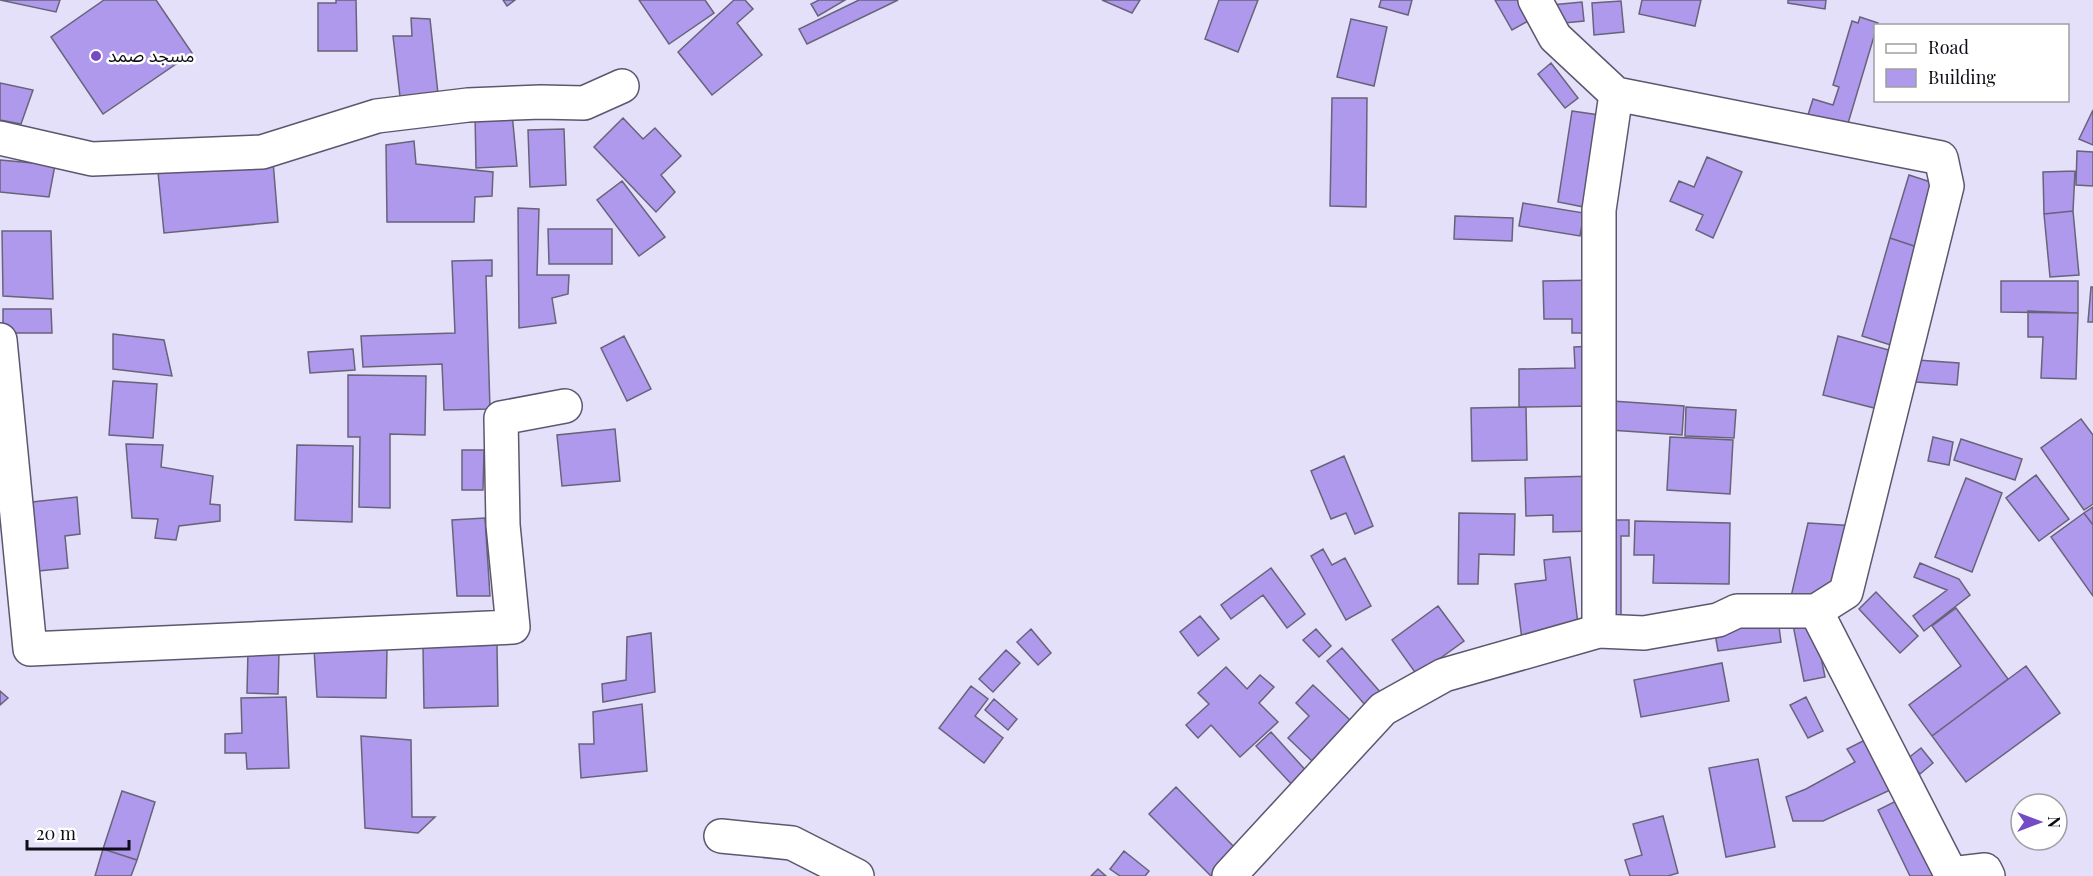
<svg xmlns="http://www.w3.org/2000/svg" width="2093" height="876" font-family="'Playfair Display','Noto Sans Arabic',serif">
<style>
.building{fill:#af99ed;stroke:#68637a;stroke-width:1.5}
.lines{fill:none;stroke-linecap:round;stroke-linejoin:round}
.street-casing{stroke:#5c576d;stroke-width:36}
.street{stroke:#fff;stroke-width:33}
.poi-dot{fill:#744bc4;stroke:#fff;stroke-width:2}
.labels{text-anchor:middle;stroke-width:5;stroke-linejoin:round;paint-order:stroke}
.poi-label{font-size:18px;fill:#0f0d16;stroke:#fff;text-anchor:start}
</style>
<rect width="100%" height="100%" fill="#e5e0fa"/>
<!-- building -->
<path class="building" d="M 0,0 L 60,0 L 56,12 Z
M 104,0 L 156,0 L 192,53 L 103,114 L 51,37 Z
M 336,0 L 356,0 L 357,51 L 318,51 L 318,3 L 336,3 Z
M 503,0 L 515,0 L 507,6 Z
M 639,0 L 705,0 L 714,13 L 669,44 Z
M 734,0 L 745,0 L 753,9 L 737,23 L 762,55 L 712,95 L 678,52 Z
M 819,0 L 845,0 L 818,16 L 811,4 Z
M 859,0 L 898,0 L 807,44 L 799,29 Z
M 1102,0 L 1140,0 L 1132,13 Z
M 1219,0 L 1258,0 L 1238,52 L 1205,39 Z
M 1381,0 L 1412,0 L 1408,15 L 1379,7 Z
M 1495,0 L 1519,0 L 1530,20 L 1512,30 Z
M 1642,0 L 1701,0 L 1695,26 L 1639,14 Z
M 1788,0 L 1826,0 L 1825,9 L 1788,3 Z
M 1621,1 L 1624,32 L 1594,35 L 1592,3 Z
M 1582,2 L 1584,21 L 1554,24 L 1551,5 Z
M 1860,17 L 1878,23 L 1846,130 L 1807,118 L 1813,99 L 1833,105 L 1839,87 L 1833,85 L 1852,21 L 1858,23 Z
M 411,18 L 430,19 L 439,103 L 401,105 L 393,36 L 412,36 Z
M 1351,19 L 1387,27 L 1374,86 L 1337,77 Z
M 1551,63 L 1578,98 L 1565,108 L 1538,74 Z
M 0,83 L 33,90 L 21,124 L 0,120 Z
M 1332,98 L 1367,98 L 1366,207 L 1330,206 Z
M 2093,110 L 2093,145 L 2079,139 Z
M 1572,111 L 1599,115 L 1584,207 L 1558,202 Z
M 475,113 L 512,113 L 517,166 L 476,168 Z
M 623,118 L 643,139 L 655,128 L 681,156 L 661,175 L 675,192 L 656,212 L 594,147 Z
M 564,129 L 566,185 L 530,187 L 528,130 Z
M 414,141 L 416,164 L 493,172 L 492,196 L 475,197 L 474,222 L 387,222 L 386,145 Z
M 2077,151 L 2093,152 L 2093,186 L 2076,185 Z
M 1707,157 L 1742,172 L 1713,238 L 1696,230 L 1703,215 L 1670,201 L 1679,181 L 1694,187 Z
M 0,160 L 55,165 L 49,197 L 0,192 Z
M 273,161 L 278,222 L 164,233 L 158,172 Z
M 2075,171 L 2073,211 L 2044,214 L 2043,172 Z
M 1909,175 L 1943,186 L 1923,249 L 1890,238 Z
M 622,181 L 665,237 L 639,256 L 597,200 Z
M 1523,203 L 1584,213 L 1580,236 L 1519,226 Z
M 518,208 L 539,209 L 537,275 L 569,275 L 568,294 L 552,298 L 556,323 L 519,328 Z
M 2073,211 L 2079,275 L 2050,277 L 2044,214 Z
M 1455,216 L 1513,218 L 1512,241 L 1454,239 Z
M 548,229 L 612,229 L 612,264 L 549,264 Z
M 2,231 L 51,231 L 53,299 L 3,296 Z
M 1890,238 L 1923,249 L 1894,346 L 1862,336 Z
M 492,260 L 492,276 L 486,276 L 490,409 L 444,410 L 442,364 L 363,367 L 361,336 L 455,333 L 452,261 Z
M 1597,280 L 1597,333 L 1572,333 L 1572,319 L 1544,319 L 1543,281 Z
M 2001,281 L 2078,281 L 2078,313 L 2001,312 Z
M 2091,287 L 2093,287 L 2093,322 L 2088,322 Z
M 3,309 L 51,309 L 52,333 L 3,333 Z
M 2028,311 L 2078,313 L 2076,379 L 2041,378 L 2043,337 L 2028,337 Z
M 113,334 L 164,340 L 172,376 L 113,369 Z
M 624,336 L 651,389 L 627,401 L 601,348 Z
M 1838,336 L 1896,352 L 1882,410 L 1823,395 Z
M 1595,346 L 1596,406 L 1519,407 L 1519,369 L 1575,368 L 1574,347 Z
M 353,349 L 355,370 L 310,373 L 308,352 Z
M 1917,360 L 1959,363 L 1957,385 L 1916,382 Z
M 348,375 L 426,376 L 425,435 L 390,434 L 390,508 L 359,507 L 360,437 L 348,437 Z
M 113,381 L 157,384 L 153,438 L 109,435 Z
M 1612,401 L 1684,406 L 1682,435 L 1610,430 Z
M 1526,407 L 1527,460 L 1472,461 L 1471,408 Z
M 1686,407 L 1736,410 L 1734,438 L 1685,436 Z
M 2081,419 L 2093,435 L 2093,504 L 2084,510 L 2041,448 Z
M 615,429 L 620,481 L 562,486 L 557,435 Z
M 1670,437 L 1733,440 L 1730,494 L 1667,490 Z
M 1933,437 L 1953,442 L 1949,465 L 1928,461 Z
M 1961,439 L 2022,459 L 2015,480 L 1954,460 Z
M 126,444 L 163,445 L 161,467 L 213,476 L 210,504 L 220,505 L 220,521 L 179,526 L 176,540 L 155,538 L 158,519 L 132,518 Z
M 297,445 L 353,446 L 352,522 L 295,520 Z
M 462,450 L 484,450 L 483,490 L 462,490 Z
M 1344,456 L 1373,526 L 1355,534 L 1346,513 L 1331,519 L 1311,471 Z
M 2036,475 L 2069,519 L 2039,541 L 2006,498 Z
M 1594,476 L 1595,531 L 1553,532 L 1553,515 L 1526,516 L 1525,478 Z
M 1966,478 L 2002,493 L 1972,572 L 1935,557 Z
M 77,497 L 80,534 L 65,536 L 68,568 L 29,572 L 23,503 Z
M 2093,507 L 2093,525 L 2084,513 Z
M 1459,513 L 1515,514 L 1514,555 L 1479,554 L 1478,584 L 1458,584 Z
M 2084,513 L 2093,525 L 2093,596 L 2051,537 Z
M 485,518 L 490,596 L 457,596 L 452,520 Z
M 1608,520 L 1629,520 L 1629,536 L 1621,536 L 1621,631 L 1608,631 Z
M 1635,521 L 1730,523 L 1729,584 L 1653,583 L 1654,555 L 1634,555 Z
M 1808,523 L 1857,526 L 1826,594 L 1790,601 Z
M 1323,549 L 1332,565 L 1345,558 L 1371,606 L 1346,620 L 1311,556 Z
M 1570,557 L 1579,633 L 1522,640 L 1515,584 L 1546,580 L 1544,560 Z
M 1920,563 L 1959,579 L 1970,595 L 1924,631 L 1913,616 L 1947,590 L 1914,577 Z
M 1271,568 L 1305,614 L 1287,628 L 1263,595 L 1231,619 L 1221,605 Z
M 1876,592 L 1918,636 L 1900,653 L 1859,609 Z
M 1438,606 L 1464,641 L 1417,675 L 1392,640 Z
M 1956,608 L 2008,679 L 1932,736 L 1909,705 L 1961,666 L 1932,626 Z
M 1200,616 L 1219,639 L 1198,656 L 1180,632 Z
M 1778,619 L 1781,642 L 1718,651 L 1714,628 Z
M 1814,622 L 1825,677 L 1804,681 L 1793,625 Z
M 1031,629 L 1051,653 L 1038,665 L 1017,642 Z
M 1316,629 L 1331,646 L 1319,657 L 1303,640 Z
M 651,633 L 655,692 L 603,702 L 602,684 L 626,680 L 627,637 Z
M 497,645 L 498,706 L 424,708 L 423,647 Z
M 1342,648 L 1381,693 L 1366,706 L 1327,661 Z
M 314,649 L 387,649 L 386,698 L 317,697 Z
M 248,650 L 279,651 L 278,694 L 247,693 Z
M 1006,650 L 1020,663 L 993,692 L 979,679 Z
M 1722,663 L 1729,701 L 1641,717 L 1634,680 Z
M 2026,666 L 2060,713 L 1966,782 L 1932,736 Z
M 1226,667 L 1247,689 L 1260,675 L 1274,687 L 1259,703 L 1278,722 L 1240,757 L 1211,725 L 1198,738 L 1186,725 L 1209,704 L 1198,693 Z
M 1313,685 L 1350,720 L 1312,761 L 1288,738 L 1309,716 L 1296,703 Z
M 971,686 L 988,699 L 975,716 L 1003,738 L 984,763 L 939,728 Z
M 0,691 L 8,698 L 0,705 Z
M 286,697 L 289,768 L 247,769 L 246,753 L 225,753 L 225,734 L 242,733 L 241,698 Z
M 1806,697 L 1823,731 L 1808,738 L 1790,705 Z
M 994,699 L 1017,719 L 1008,730 L 985,710 Z
M 642,704 L 647,771 L 581,778 L 579,744 L 594,744 L 593,712 Z
M 1271,732 L 1309,774 L 1295,788 L 1256,746 Z
M 361,736 L 411,740 L 412,817 L 435,817 L 418,833 L 365,828 Z
M 1863,741 L 1901,785 L 1823,821 L 1793,821 L 1786,797 L 1806,789 L 1855,762 L 1847,749 Z
M 1921,748 L 1933,763 L 1920,774 L 1907,759 Z
M 1758,759 L 1775,847 L 1726,857 L 1709,768 Z
M 1176,787 L 1237,850 L 1211,876 L 1149,814 Z
M 122,791 L 155,802 L 137,860 L 103,849 Z
M 1906,796 L 1944,876 L 1910,876 L 1878,810 Z
M 1663,816 L 1678,873 L 1668,876 L 1630,876 L 1625,860 L 1642,855 L 1633,824 Z
M 103,849 L 137,860 L 131,876 L 95,876 Z
M 1124,851 L 1149,871 L 1145,876 L 1120,876 L 1110,869 Z
M 1098,869 L 1106,876 L 1091,876 Z"/>
<g class="lines">
<defs>
<path id="street" d="M 0,138 L 92,159 L 262,152 L 377,116 L 468,105 L 541,102 L 584,103 L 622,86
M 0,340 L 30,649 L 513,627 L 503,525 L 501,418 L 565,406
M 1816,611 L 1951,874 L 1985,870 L 1988,876
M 1599,631 L 1599,210 L 1616,94
M 721,836 L 792,843 L 857,876
M 1229,876 L 1383,709 L 1444,675 L 1599,631 L 1644,633 L 1718,620 L 1737,611 L 1816,611 L 1846,592 L 1947,186 L 1941,158 L 1616,94 L 1555,37 L 1535,0"/>
</defs>
<!-- street casing -->
<use href="#street" class="street-casing"/>
<!-- street -->
<use href="#street" class="street"/>
</g>
<!-- markers -->
<circle class="poi-dot" cx="96" cy="56" r="6"/>
<g class="labels">
<!-- poi labels -->
<g class="poi-label">
<text x="108" y="62">مسجد صمد</text>
</g>
</g>
<!-- legend -->
<rect x="1874" y="24" width="195" height="78" fill="#ffffff" stroke="#9f9ea2" stroke-width="1.5"/>
<rect x="1886" y="44" width="30" height="9" fill="#ffffff" stroke="#9f9ea2" stroke-width="1.5"/>
<text x="1928" y="54" font-size="18" fill="#0f0d16">Road</text>
<rect x="1886" y="69" width="30" height="18" fill="#af99ed" stroke="#9f9ea2" stroke-width="1.5"/>
<text x="1928" y="84" font-size="18" fill="#0f0d16">Building</text>
<!-- north arrow -->
<g transform="translate(2039 822) rotate(90)"><circle r="28" fill="#ffffff" stroke="#9f9ea2" stroke-width="1.5"/>
<path d="M0-4.5L10 22L0 15L-10 22Z" fill="#744bc4"/>
<text y="-9" font-size="16" font-weight="bold" text-anchor="middle" fill="#0f0d16">N</text>
</g>
<!-- scale -->
<path d="M27 840v9h102v-9" fill="none" stroke="#0f0d16" stroke-width="3"/>
<text x="36" y="840" font-size="18" fill="#0f0d16" stroke="#ffffff" stroke-width="4.5" paint-order="stroke">20 m</text>
</svg>
